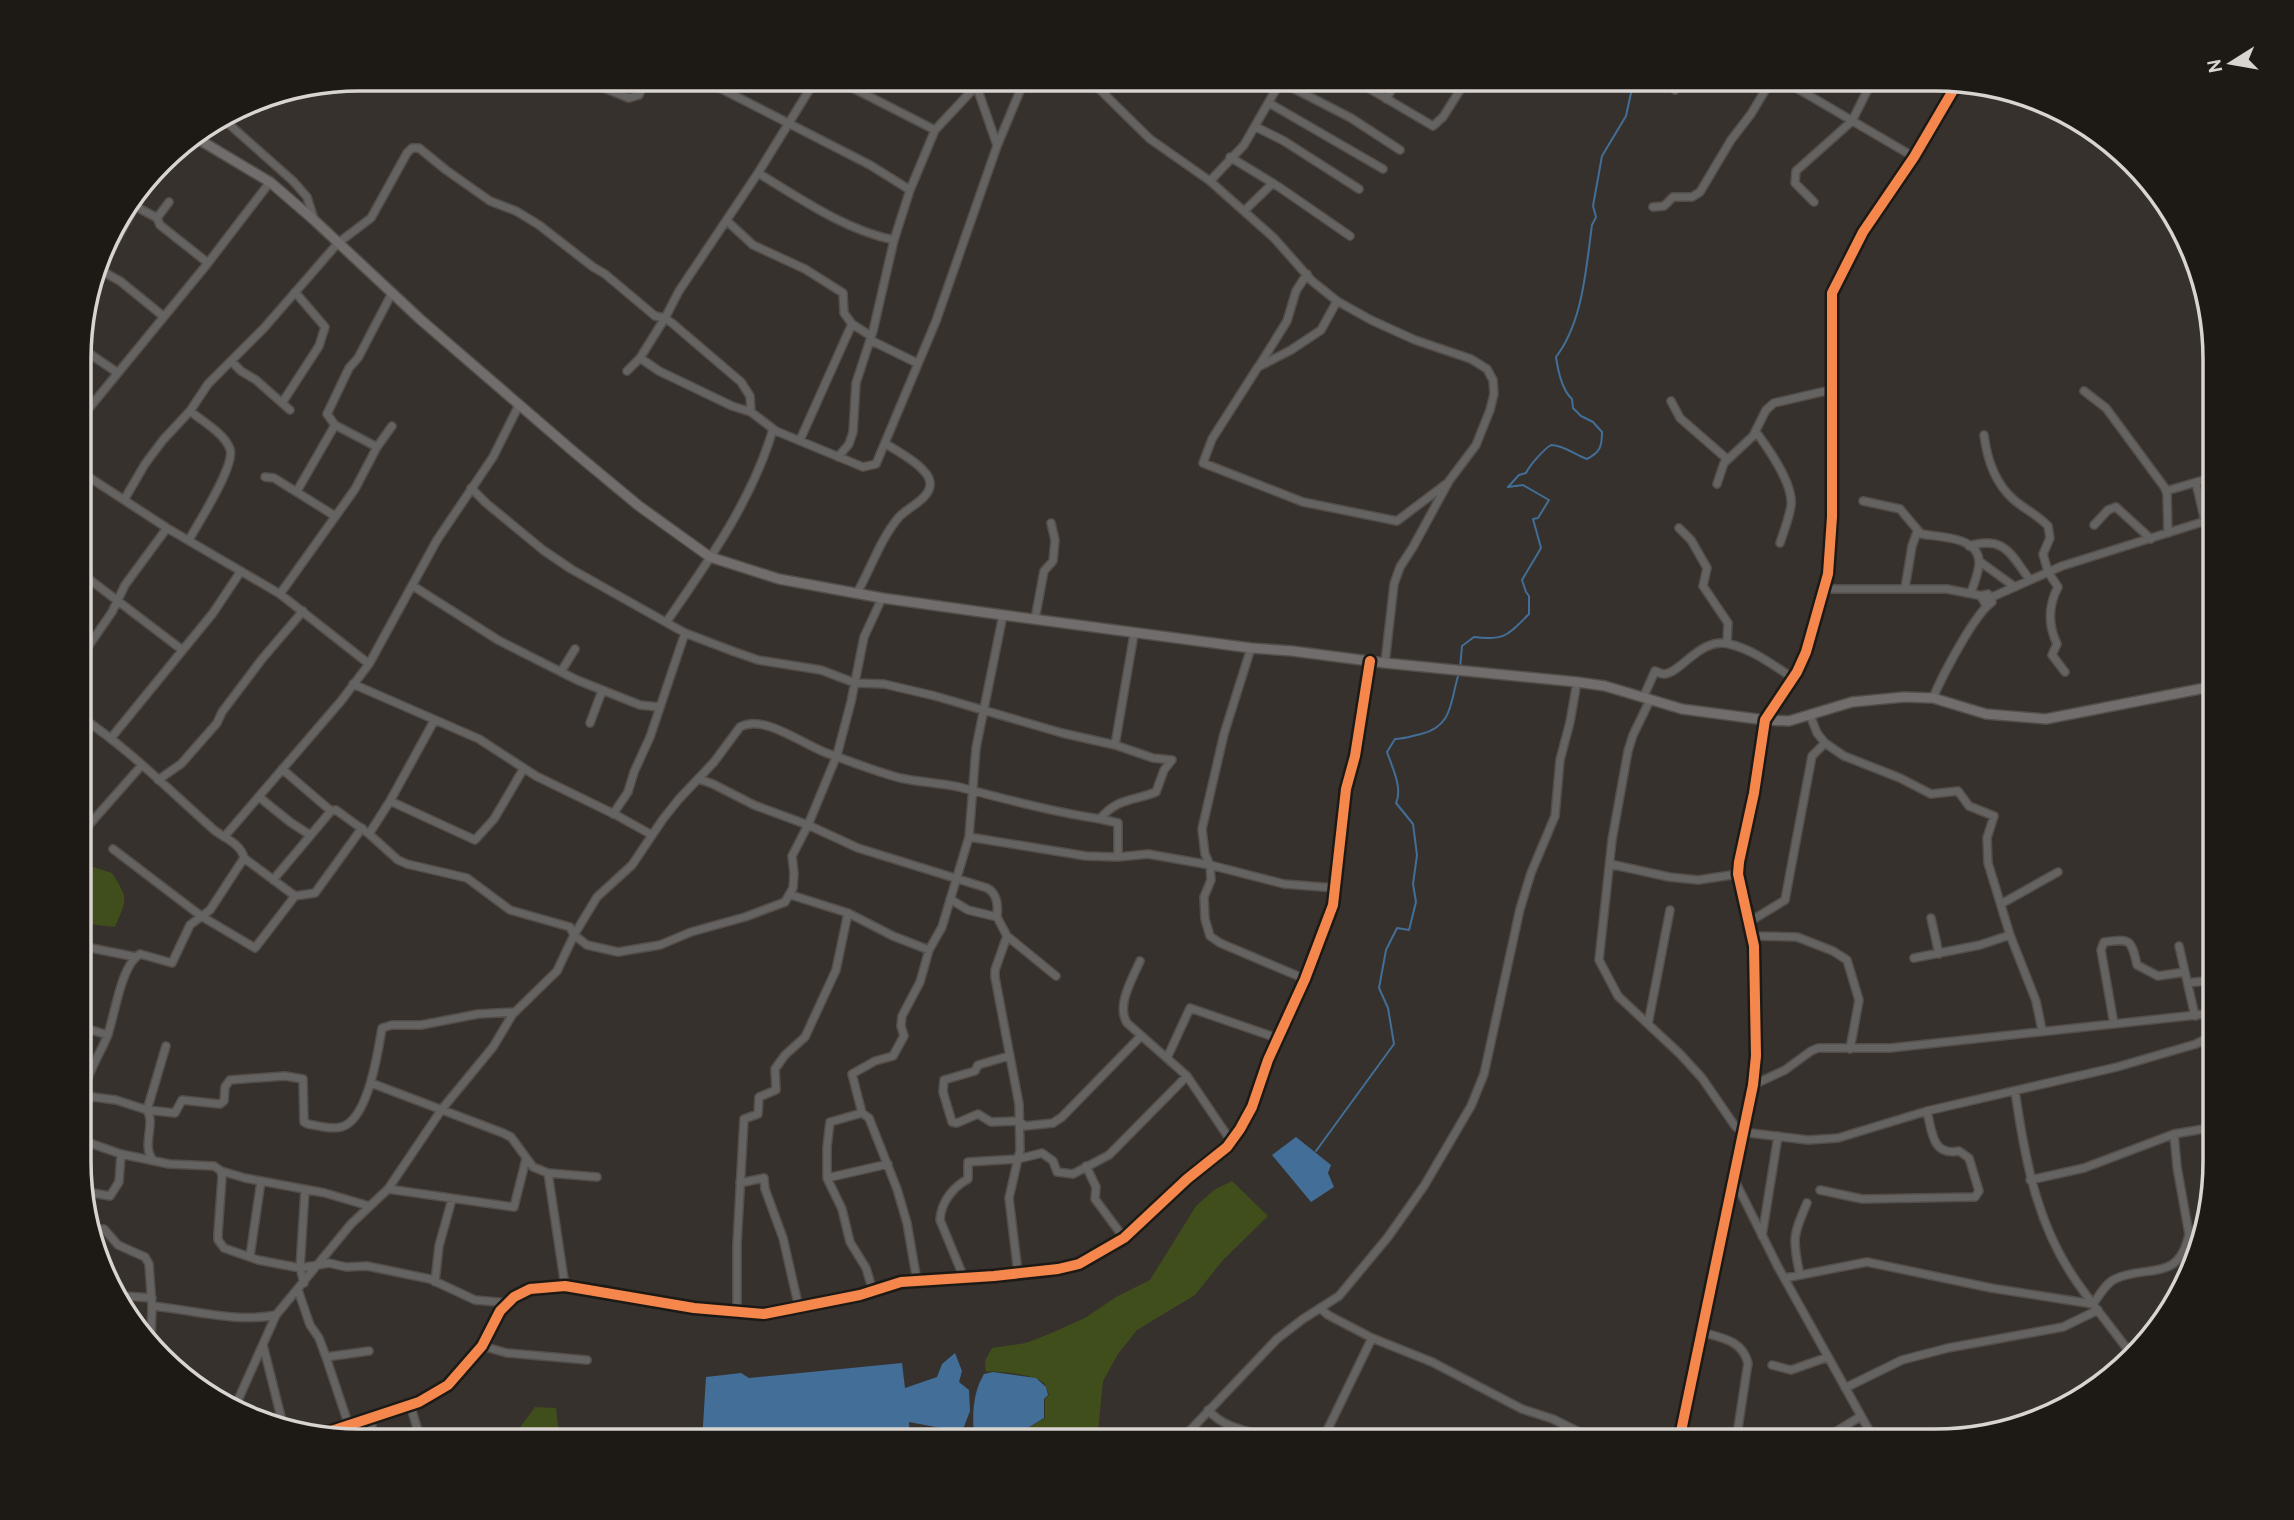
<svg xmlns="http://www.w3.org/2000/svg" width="2294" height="1520" font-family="Overpass,sans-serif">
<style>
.green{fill:#404e1c}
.water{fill:#426e97}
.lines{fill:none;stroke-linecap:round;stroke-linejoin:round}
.stream{stroke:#426e97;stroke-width:2}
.minor-casing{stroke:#534e4a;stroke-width:10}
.major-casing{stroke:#534e4a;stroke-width:12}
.minor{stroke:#656262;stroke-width:7}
.major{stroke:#706d6c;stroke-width:9}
.cycleway-casing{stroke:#1d1a16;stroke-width:15}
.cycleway{stroke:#f5874c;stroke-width:10}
.rim{fill:none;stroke:#d9d4cf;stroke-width:3.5}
</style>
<rect width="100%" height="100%" fill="#36312c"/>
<!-- green -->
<path class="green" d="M 81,863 L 112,873 C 129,900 127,898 115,927 L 81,923 Z
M 1232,1181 L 1268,1216 L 1223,1260 L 1195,1295 L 1137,1330 L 1118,1354 L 1103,1381 L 1097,1441 L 1011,1441 L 1010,1439 L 1045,1418 L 1045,1399 L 1049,1395 C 1047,1389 1046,1384 1041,1381 C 1033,1375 995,1370 986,1372 L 985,1361 L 992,1348 L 1026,1343 L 1049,1334 L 1085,1318 L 1116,1297 L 1150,1280 L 1196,1206 L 1214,1190 Z
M 535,1407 L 556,1408 L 558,1427 L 562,1429 L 565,1441 L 502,1441 L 516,1433 Z"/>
<!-- water -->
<path class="water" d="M 1296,1137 L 1331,1165 L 1328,1173 L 1334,1187 L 1311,1202 L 1272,1155 Z
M 955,1353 L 962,1371 L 959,1382 L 969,1390 L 970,1411 L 962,1432 L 909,1422 L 910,1441 L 702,1441 L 706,1377 L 741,1373 L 749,1378 L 902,1363 L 905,1388 L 937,1377 L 942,1364 Z
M 993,1372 L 1036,1378 L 1046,1387 L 1048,1395 L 1044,1399 L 1044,1418 L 1010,1439 L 974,1436 C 972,1415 973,1392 984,1374 Z"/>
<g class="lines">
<!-- stream -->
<path class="stream" d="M 1460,668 L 1462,646 L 1474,637 C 1505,641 1508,635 1529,614 L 1529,596 L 1526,592 L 1522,580 L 1541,548 L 1533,519 L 1538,518 L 1549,500 L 1523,485 L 1508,487 L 1519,475 L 1526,473 C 1529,466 1544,449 1551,445 C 1564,445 1575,455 1587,459 C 1600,452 1602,447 1602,432 L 1593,422 L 1581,416 L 1573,408 L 1572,399 C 1562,390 1558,371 1556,357 C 1583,322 1586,268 1592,225 L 1596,217 L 1593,206 L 1602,156 L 1626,116 L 1634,79
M 1316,1151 L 1394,1044 L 1388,1008 L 1379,988 L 1386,950 L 1397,928 L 1409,930 L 1416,902 L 1413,884 L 1417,855 L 1413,824 L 1396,803 C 1403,788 1392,767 1387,752 L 1395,739 C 1404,739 1412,736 1421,734 C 1454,726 1450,700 1459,673"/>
<defs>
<path id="minor" d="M 582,79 L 629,98 L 639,95 L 645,79
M 702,79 L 870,165 L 910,190
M 835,79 L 935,130
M 974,79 L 997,145
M 1089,79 L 1150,139 L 1210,181
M 1282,79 L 1244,145 L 1210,181 L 1274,238 L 1312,281 L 1337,301 L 1371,320 L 1415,340 L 1471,359 L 1487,369 L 1493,380 L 1494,394 L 1490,410 L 1476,445 L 1449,481 L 1413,547 L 1400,567 L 1394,584 L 1385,663
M 1353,79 L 1433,126 L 1443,117 L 1467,79
M 1781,79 L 1914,157
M 1281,82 L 1351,118 L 1400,150
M 1675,90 L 1677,79
M 1386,99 L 1398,79
M 1269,103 L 1383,169
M 222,118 L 293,181 L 307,197 L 314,219
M 1256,127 L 1284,141 L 1359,189
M 1230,157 L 1279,187 L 1350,236
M 758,173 C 801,199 845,230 894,240
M 147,184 L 135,206 L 157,218 L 160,225 L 208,263
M 1814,202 L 1795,183 L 1796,171 L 1852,121 L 1873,79
M 1653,207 L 1664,206 L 1673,197 L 1692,197 L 1700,192 L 1731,140 L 1751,114 L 1772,79
M 1244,211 L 1273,183
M 157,218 L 169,202
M 727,221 L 753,245 L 805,269 L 843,293 L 844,313 L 852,324 L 800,440
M 98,269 L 120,281 L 163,316
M 95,277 L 137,203
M 1337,301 L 1321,330 L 1291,350 L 1258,367 L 1212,439 L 1203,463 L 1303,502 L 1397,521 L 1446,484
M 852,324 L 871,336
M 2205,333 L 2213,335
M 870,340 L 917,363
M 81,348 L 118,373
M 640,358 L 659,371 L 732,406 L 751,412 L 776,431 L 863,467 L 876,464 L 936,321 L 997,146 L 1025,79
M 231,361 L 241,371 L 256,380 L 290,410
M 1259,366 L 1287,321 L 1296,291 L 1307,274
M 627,371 L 640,358 L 665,318 L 679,291 L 758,173 L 816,79
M 2084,391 L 2106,408 L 2165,488 L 2167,494 L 2168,533
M 1671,401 L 1680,418 L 1727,459
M 282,403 L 319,346 L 325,327 L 295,292
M 81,418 L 208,263 L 270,182
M 1756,432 C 1768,448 1794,485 1791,506 C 1789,518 1784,531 1780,543
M 1984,435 C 1987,459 1994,482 2013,499 C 2024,509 2038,515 2048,526 L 2050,538 L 2043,554 L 2048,572 L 2058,587 C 2048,606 2048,625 2057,644 L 2052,655 L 2065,672
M 377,447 L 335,425 L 327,414 L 349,368 L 358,358 L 392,293
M 838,457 L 849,444 L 853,432 L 856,383 L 873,331 L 894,240 L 910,190 L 935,130 L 977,85
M 81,472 L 167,528 L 280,594 L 369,664
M 265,477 L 274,478 L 335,516
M 2196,483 L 2205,521
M 1717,484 L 1724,463 L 1753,436 L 1766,410 L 1774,403 L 1830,390
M 471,488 L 486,503 L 543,550 L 571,569 L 685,633 L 735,652 L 758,660 L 821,670 L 855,683 L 884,684 L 935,696 L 1062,733 L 1115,745 L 1153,758 L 1172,760
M 297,491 L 335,425
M 2166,491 L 2214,477
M 124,500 L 145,464 L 163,440 L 190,411 L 208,384 L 264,328 L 338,243 L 371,218 L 407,153 L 412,148 L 419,148 L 446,170 L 490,201 L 516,211 L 539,225 L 593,267 L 605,274 L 655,316 L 665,318 L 672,323 L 741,382 L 750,396 L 751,412
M 1863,501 L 1900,509 L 1921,534 C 1938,537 1976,536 1979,560 C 1980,570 1974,583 1971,593
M 2094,525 L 2108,510 L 2116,507 L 2151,539
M 1679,528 L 1691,540 L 1707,568 L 1703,586 L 1728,623 L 1727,643
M 189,540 C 198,523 236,465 230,449 C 225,434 202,421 190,411
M 1969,546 C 2005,535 2011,555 2030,580
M 1979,561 L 2015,587
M 81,573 L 181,649
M 413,586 L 498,640 L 577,680 L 640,705 L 660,707
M 1905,588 L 1912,546 L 1917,532
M 1825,589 L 1947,589 L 1983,596
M 857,593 C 871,568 881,538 899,517 C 908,507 932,498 930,482 C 928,467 897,451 886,444
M 280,594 L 355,489 L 377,447 L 392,426
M 1992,597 L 2062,566 L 2215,518
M 1035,619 L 1044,571 L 1053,561 L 1055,540 L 1051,523
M 667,621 C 708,562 753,499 773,429
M 1251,648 L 1224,734 L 1202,829 L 1205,854 L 1210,865 L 1211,880 L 1204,897 L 1205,919 L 1210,936 L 1220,943 L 1305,979
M 81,657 L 112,612 L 125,585 L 167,528
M 562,670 L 575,649
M 353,684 L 479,739 L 536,776 L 616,815 L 652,835
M 1643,698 L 1655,671 C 1657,672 1663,674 1665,674 C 1682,672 1700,637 1729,644 C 1752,649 1773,665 1793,678
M 1933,698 C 1942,676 1975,613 1992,602 L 1988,594 L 1984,595 L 1982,598 L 1986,605
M 1650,700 L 1633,735 L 1628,751 L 1612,840 L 1599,960 L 1618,996 L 1680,1054 L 1702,1078 L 1735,1126 L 1742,1132 L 1808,1140 L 1838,1138 L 1927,1111 L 2117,1067 L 2196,1044 L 2215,1034
M 1810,715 L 1817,733 L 1825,743 L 1844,756 L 1900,778 L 1931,794 L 1958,791 L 1969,806 L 1994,816 L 1987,838 L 1988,863 L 2010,935 L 2036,1001 L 2042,1030
M 81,717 C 129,749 170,791 213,829 C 223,838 241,843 244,858 L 210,910 L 190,925 L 172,963 L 140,954 C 121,965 115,1014 108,1034 C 102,1051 90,1067 86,1085 C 82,1103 83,1121 81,1140
M 590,723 L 602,691
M 111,738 L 213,613 L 241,571
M 1115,745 L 1134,634
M 282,769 L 331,811 L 336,810 L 369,834 L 398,860 L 407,864 L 467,878 L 510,910 L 570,927 L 574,935 L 587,945 L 618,952 L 660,945 L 691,932 L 745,917 L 785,902 L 793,888 L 794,873 L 792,856 L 808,825 L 837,755 L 851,702 L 864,637 L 882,598
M 699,779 L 713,784 L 754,805 L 808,825 L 858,848 L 987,888 C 998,894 998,906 997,917
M 158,780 L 181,764 L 217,723 L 222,712 L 262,659 L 303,611
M 259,797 L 290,822 L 310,835
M 390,801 L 475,840 L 494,819 L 524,768
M 613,814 L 628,792 L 634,772 L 650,737 L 685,633
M 1100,819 L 1118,823 L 1118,857
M 81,834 L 141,766
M 369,834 L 390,801 L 434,721
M 224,837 L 341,701 L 369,664 L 437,540 L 493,457 L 519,405
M 969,837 L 1086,856 L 1118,857 L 1148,854 L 1210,865 L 1284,884 L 1335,888
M 113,849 L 201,916 L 255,948 L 295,896
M 244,858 L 295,896 L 315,893 L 362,828
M 1610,864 L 1669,877 L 1698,880 L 1738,874
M 273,880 L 331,811
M 791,895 L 848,913 L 893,936 L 929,950
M 950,899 L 968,910 L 997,917 L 1007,936 L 1056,976
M 2001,904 L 2058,872
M 1931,918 L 1939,954
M 1749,922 L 1785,900 L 1812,756 L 1825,743
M 1007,936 L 995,970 L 995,977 L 1019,1104 L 1020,1150 L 1009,1198 L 1018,1273
M 1752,936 L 1797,937 L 1833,951 L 1847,960 L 1859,1000 L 1850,1049
M 81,946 L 136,957
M 2179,946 L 2195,1016
M 1914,958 L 1980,945 L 2010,935
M 1140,961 C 1132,980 1116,1005 1127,1023 L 1187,1076 L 1231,1141
M 2188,983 L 2213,980
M 1648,1024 L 1670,910
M 2114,1024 L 2101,950 L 2104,942 C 2130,939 2131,938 2137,965 L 2158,976 L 2185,972
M 81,1027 L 108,1035
M 166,1046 L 147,1110 L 175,1113 L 182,1100 L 220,1104 L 224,1101 L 225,1087 L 230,1080 L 285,1076 L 303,1079 L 304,1122 L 308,1124 C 319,1126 336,1131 346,1125 C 369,1112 378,1052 382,1028 L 392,1025 L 421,1025 L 478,1014 L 515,1012 L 557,971 L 574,935 L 597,897 L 632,865 L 663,819 L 679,799 L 714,762 L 740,727 C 763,714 801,743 824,752 C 849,761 874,771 900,778 C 919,782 939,783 959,787 C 1005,799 1053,812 1100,819 C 1117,798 1133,801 1156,792 L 1164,770 L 1172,760
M 1009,1056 L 978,1065 L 975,1071 L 944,1080 L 943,1092 L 952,1122 L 957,1123 L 978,1114 L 991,1122 L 1019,1121 L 1025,1126 L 1053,1123 L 1062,1117 L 1141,1036
M 1167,1058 L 1190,1008 L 1280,1039
M 371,1083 L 503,1133 L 511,1137 L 533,1167 L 548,1173 L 565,1286
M 1753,1085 L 1785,1070 L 1811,1051 L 1818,1048 L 1890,1048 L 2215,1013
M 2015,1091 C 2024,1153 2035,1216 2069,1270 C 2087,1299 2110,1325 2130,1353
M 85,1096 L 116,1100 L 147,1110 C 156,1125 141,1145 153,1160
M 862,1113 L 852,1074 L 875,1061 L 893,1056 L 904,1036 L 901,1026 L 902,1016 L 920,982 L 929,950 L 942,927 L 969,837 L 976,748 L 1003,615
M 81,1140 L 121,1154 L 119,1182 L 110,1196 L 81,1191
M 121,1154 L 169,1164 L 214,1166 L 221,1171 L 245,1178 L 325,1193 L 369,1206
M 1086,1166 L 1096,1187 L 1095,1199 L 1124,1238
M 221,1171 L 222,1177 L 218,1233 L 218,1240 L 224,1248 L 258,1260 L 300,1268 L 329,1263 L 346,1267 L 367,1266 L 430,1279 L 475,1300 L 508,1303
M 548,1173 L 597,1177
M 1733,1177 L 1778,1267 L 1875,1441
M 827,1178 L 888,1164
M 2030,1180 L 2084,1168 L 2174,1134 L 2215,1127
M 740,1183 L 764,1178 L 765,1189 L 783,1238 L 799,1308
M 388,1189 L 514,1207 L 526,1159
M 1820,1190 L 1862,1199 L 1975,1197 L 1979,1191 L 1969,1158 L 1959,1151 C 1932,1156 1932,1132 1927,1111
M 92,1230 L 104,1229 L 118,1245 L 145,1257 L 149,1264 L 152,1306 L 151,1338
M 1762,1236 L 1778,1136
M 250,1256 L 261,1181
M 1800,1275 C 1792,1239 1793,1235 1807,1203
M 964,1278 L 940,1220 C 941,1202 953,1187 968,1179 L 968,1162 L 1018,1159 L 1042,1153 L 1053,1161 L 1057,1172 L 1073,1174 L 1109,1155 L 1187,1076
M 1785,1278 L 1867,1262 L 1991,1288 L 2093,1304 C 2099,1296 2106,1283 2115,1279 C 2147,1264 2179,1283 2189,1234 L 2177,1167 L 2174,1134
M 435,1282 L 439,1246 L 452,1199
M 304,1283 L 300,1268 L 305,1190
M 298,1290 L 310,1325 L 319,1338 L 326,1357 L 348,1423
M 873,1291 L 866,1268 L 850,1242 L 842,1209 L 827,1178 L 827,1147 L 830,1122 L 862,1113 L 869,1118 L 897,1189 L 907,1223 L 917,1281
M 115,1297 L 125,1296 L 152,1298
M 152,1306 C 193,1310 236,1323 276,1315
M 1320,1308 L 1328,1315 L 1372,1338 L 1432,1362 L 1522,1409 L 1553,1419 L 1597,1441
M 737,1313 L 737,1244 L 744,1119 L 758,1114 L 759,1097 L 776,1090 L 775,1069 L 785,1055 L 805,1037 L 836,970 L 848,913
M 1701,1332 C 1722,1338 1742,1340 1748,1363 L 1736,1441
M 263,1345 L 284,1429
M 482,1346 L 507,1353 L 587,1360
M 326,1357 L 369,1351
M 1772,1365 L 1791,1370 L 1828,1357
M 1845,1388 L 1902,1360 L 1948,1348 L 2063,1327 L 2098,1310
M 410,1404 L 421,1441
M 234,1409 L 276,1315 L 351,1224 L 388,1189 L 442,1109 L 493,1047 L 514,1012
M 1208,1410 C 1226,1431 1257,1432 1282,1441
M 371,1417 L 373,1441
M 319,1435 L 419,1402 L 448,1385 L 482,1346 L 500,1311 L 514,1297 L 530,1289 L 565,1286 L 694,1308 L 764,1314 L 860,1295 L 901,1282 L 994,1276 L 1058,1269 L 1079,1264 L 1124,1238 L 1187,1179 L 1227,1147 L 1240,1129 L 1252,1107 L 1268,1060 L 1305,979 L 1333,905 L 1346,789 L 1355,756 L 1370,661
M 1763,1440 L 1782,1441
M 1180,1441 L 1277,1339 L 1303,1319 L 1339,1296 L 1388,1237 L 1424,1186 L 1471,1106 L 1484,1074 L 1520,909 L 1531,873 L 1555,816 L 1560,760 L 1570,722 L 1577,682
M 1322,1441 L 1372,1338
M 1679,1441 L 1753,1085 L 1756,1056 L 1754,946 L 1738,874 L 1739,862 L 1754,793 L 1765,720 L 1797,672 L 1806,652 L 1828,574 L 1832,517 L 1832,293 L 1863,232 L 1914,157 L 1958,82
M 1821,1441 L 1861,1416"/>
<path id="major" d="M 193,136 L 270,182 L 314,220 L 421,320 L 574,452 L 639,506 L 710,557 L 779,579 L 882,598 L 1003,615 L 1251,648 L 1292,651 L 1385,663 L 1577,682 L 1605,686 L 1682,709 L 1765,720 L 1789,721 L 1852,702 L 1904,697 L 1933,698 L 1986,714 L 2046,719 L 2215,686"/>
</defs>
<!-- minor casing -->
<use href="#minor" class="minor-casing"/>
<!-- major casing -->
<use href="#major" class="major-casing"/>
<!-- minor -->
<use href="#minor" class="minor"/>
<!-- major -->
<use href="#major" class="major"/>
<defs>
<path id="cycleway" d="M 319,1435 L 419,1402 L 448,1385 L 482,1346 L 500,1311 L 514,1297 L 530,1289 L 565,1286 L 694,1308 L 764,1314 L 860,1295 L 901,1282 L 994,1276 L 1058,1269 L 1079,1264 L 1124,1238 L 1187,1179 L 1227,1147 L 1240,1129 L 1252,1107 L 1268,1060 L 1305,979 L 1333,905 L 1346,789 L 1355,756 L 1370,661
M 1679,1441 L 1753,1085 L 1756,1056 L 1754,946 L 1738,874 L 1739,862 L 1754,793 L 1765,720 L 1797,672 L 1806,652 L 1828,574 L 1832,517 L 1832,293 L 1863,232 L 1914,157 L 1958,82"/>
</defs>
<!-- cycleway casing -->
<use href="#cycleway" class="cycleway-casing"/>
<!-- cycleway -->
<use href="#cycleway" class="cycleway"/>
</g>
<!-- crop -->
<path d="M0 0H2294V1520H0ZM359 91H1935A268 268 0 0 1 2203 359V1161A268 268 0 0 1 1935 1429H359A268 268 0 0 1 91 1161V359A268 268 0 0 1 359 91Z" fill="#1d1a16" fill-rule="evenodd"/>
<path class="rim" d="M359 91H1935A268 268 0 0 1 2203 359V1161A268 268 0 0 1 1935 1429H359A268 268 0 0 1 91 1161V359A268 268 0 0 1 359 91Z"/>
<!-- north arrow -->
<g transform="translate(2231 63) rotate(259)" stroke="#1d1a16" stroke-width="5" paint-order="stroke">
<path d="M0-5L12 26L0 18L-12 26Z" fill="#d9d4cf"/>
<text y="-10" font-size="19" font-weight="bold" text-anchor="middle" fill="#d9d4cf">N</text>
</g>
</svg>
